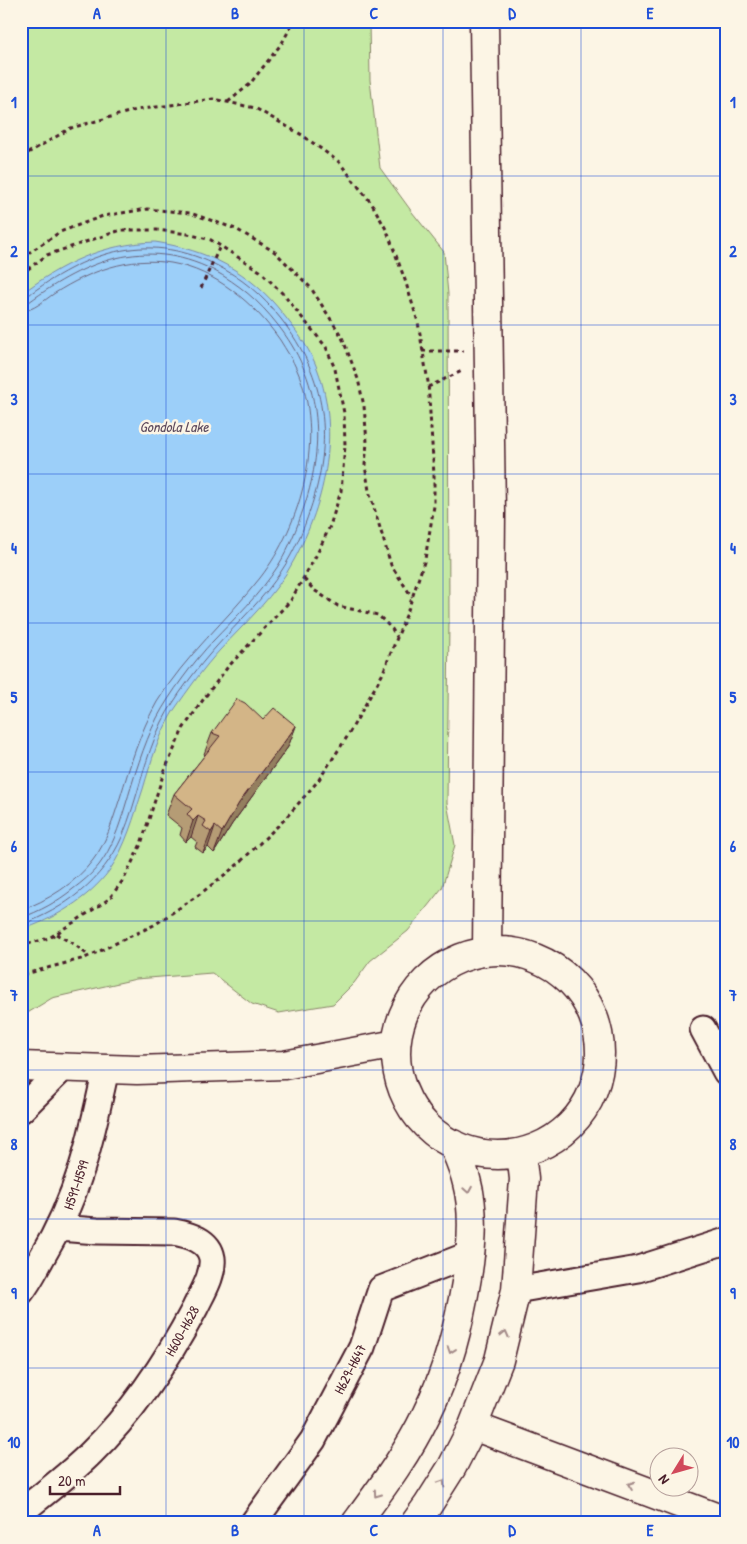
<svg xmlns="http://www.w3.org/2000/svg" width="747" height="1544" font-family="'Patrick Hand',sans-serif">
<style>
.green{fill:#c4e9a3;stroke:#878467}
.water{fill:#9ccff9;stroke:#7b89a7}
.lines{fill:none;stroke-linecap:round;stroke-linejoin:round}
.shore{stroke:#6b657d;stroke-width:1}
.street-casing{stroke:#4a1f2b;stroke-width:29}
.secondary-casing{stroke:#4a1f2b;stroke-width:31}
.path{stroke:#4a1f2b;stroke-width:3;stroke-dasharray:4 4;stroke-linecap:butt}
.street{stroke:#fcf5e5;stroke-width:25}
.secondary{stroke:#fcf5e5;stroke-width:28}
.wall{fill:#b59c74;stroke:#4a1f2b}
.shaded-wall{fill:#947f5e;stroke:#4a1f2b}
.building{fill:#d3b587;stroke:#4a1f2b}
.oneway{stroke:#a38a88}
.grid{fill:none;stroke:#1d4ed8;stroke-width:1;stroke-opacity:0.55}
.labels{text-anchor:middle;stroke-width:5;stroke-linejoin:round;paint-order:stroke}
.street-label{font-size:14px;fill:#4a1f2b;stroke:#fcf5e5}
.water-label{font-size:15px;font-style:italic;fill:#5e4b5e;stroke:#fcf5e5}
.neatline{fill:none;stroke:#1d4ed8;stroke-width:2}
.grid-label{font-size:16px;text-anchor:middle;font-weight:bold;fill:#1d4ed8}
</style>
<rect width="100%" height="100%" fill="#fcf5e5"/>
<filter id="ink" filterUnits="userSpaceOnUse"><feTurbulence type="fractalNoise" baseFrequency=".02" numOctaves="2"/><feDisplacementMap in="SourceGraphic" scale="10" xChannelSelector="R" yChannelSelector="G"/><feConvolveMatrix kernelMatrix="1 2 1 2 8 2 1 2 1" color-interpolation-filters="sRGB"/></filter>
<g filter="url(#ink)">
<!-- green -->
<path class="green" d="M 21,21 L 369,21 L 370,80 L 380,168 L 412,212 L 444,252 L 448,294 L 449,621 L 447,803 L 455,845 L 442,888 L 408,931 L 370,961 L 354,983 L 333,1004 L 279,1013 L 252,1004 L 212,973 L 136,979 L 52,998 L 21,1017 Z"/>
<!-- water -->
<path class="water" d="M 155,242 C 207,250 250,271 283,314 C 295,329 307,345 315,363 C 342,427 326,501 294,560 C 276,595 246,622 220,650 C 204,667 188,690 174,710 C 159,734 151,762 143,789 C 134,816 126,847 109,871 C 88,899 54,919 21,930 L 21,294 C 63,263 102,244 155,242 Z"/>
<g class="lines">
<!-- shore -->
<path class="shore" d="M 21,298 L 26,297 C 84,254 144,230 214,264 C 241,277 262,295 281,319 C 327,378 334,440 310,510 C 303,531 294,552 282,570 C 264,599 238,622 216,647 C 198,667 174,698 162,722 C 144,758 138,799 122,837 C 103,880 65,909 21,925
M 21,304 L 29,302 C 86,261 144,236 213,270 C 239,284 259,301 277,324 C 321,379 326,442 304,507 C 297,528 289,548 278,566 C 260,594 235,618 213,641 C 195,660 169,695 157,718 C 143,746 134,777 125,807 C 119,827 112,848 99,865 C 91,875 82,882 73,889 C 57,902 40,911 21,918
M 21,311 C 34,311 44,300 55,293 C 90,271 129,256 171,263 C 216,271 254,303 280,340 C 286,350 293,360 297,370 C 326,435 302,524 260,578 C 227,620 185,656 157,702 C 140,732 130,765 120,798 C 113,819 107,842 93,860 C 76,883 47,901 21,910"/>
<defs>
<path id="street" d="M 703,1029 L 726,1072
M 21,1110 L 63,1068
M 516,1290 L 638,1269 L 726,1241
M 21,1292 C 29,1282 35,1270 41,1259 C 79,1196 91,1139 106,1069
M 21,1512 C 45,1493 70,1474 91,1453 C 134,1411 167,1361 195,1308 C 202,1293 214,1275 212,1258 C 209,1240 189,1235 174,1232 L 97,1231 L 59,1228
M 253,1523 L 313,1440 L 362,1347 L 381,1289 L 471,1254"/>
<path id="secondary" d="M 484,21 L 491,512 L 487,951
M396 1053a102 102 0 1 1 204 0a102 102 0 1 1-204 0Z
M 21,1066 L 137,1070 L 284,1065 L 396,1044
M 473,1426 L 726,1521
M 356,1523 C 381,1489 408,1453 426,1415 C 448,1371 459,1325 467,1277 C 472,1247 475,1213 467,1183 C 464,1169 458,1156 453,1144
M 415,1523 L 428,1505 L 452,1467 L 473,1426 L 499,1360 L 516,1290 L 524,1179 L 521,1153"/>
</defs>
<!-- street casing -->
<use href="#street" class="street-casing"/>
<!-- secondary casing -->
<use href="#secondary" class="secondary-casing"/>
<!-- path -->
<path class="path" d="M 228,102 L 249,85 L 282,43 L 294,21
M 21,157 L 71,128 L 136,110 L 213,99 L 255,108 L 302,135 L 339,162 L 372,204 L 387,231 L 405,280 L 418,322 L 428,382 L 434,475 L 434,506 L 425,559 L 407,613 L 382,675 L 347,737 L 318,781 L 283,821 L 237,865 L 200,894 L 154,925 L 85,958 L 21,975
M 21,258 L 60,232 L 103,216 L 147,209 L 190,213 L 236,229 L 275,252 L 311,288 L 342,337 L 358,379 L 364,406 L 367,442 L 365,465 L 369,491 L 391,565 L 412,597
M 21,274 L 47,255 L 121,230 L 157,230 L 188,234 L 211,240 L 260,271 L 283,294 L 326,347 L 335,369 L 344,413 L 345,446 L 341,491 L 330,526 L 317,554 L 291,600 L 227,668 L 205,697 L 183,729 L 164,772 L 141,844 L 124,879 L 109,899 L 79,919 L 49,938 L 21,946
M 201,288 L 220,246
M 422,351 L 464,351
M 428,387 L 464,370
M 304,579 L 314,590 L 338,606 L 378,615 L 392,629 L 397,637
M 56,934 L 74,944 L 89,956"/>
<!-- street -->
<use href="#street" class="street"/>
<!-- secondary -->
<use href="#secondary" class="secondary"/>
</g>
<!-- wall -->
<path class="wall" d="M 263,720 L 296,726 L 288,747 L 232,824 L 214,853 L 208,847 L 203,853 L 195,847 L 197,842 L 191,837 L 186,842 L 180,835 L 182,828 L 166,815 L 174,794 L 205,755 L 204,754 L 212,733 Z"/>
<!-- shaded-wall -->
<path class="shaded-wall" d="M 296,726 L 288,747 L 232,824 L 214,853 L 222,832 L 239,803 Z
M 198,816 L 191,837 L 186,842 L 193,821 Z
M 215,826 L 208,847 L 203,853 L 211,832 Z"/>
<!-- building -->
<path class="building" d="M 237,699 L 245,703 L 263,720 L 274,708 L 296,726 L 239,803 L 222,832 L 215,826 L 211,832 L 203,826 L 206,821 L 198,816 L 193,821 L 187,814 L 192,809 L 174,794 L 220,736 L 212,733 Z"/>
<!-- one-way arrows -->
<defs><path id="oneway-chevron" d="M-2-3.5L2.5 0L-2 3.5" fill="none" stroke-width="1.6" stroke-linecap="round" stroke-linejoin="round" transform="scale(1.25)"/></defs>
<g class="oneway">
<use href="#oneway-chevron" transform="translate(468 1190) rotate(80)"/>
<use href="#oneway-chevron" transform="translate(505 1334) rotate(-76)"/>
<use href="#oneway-chevron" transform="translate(451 1350) rotate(109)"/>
<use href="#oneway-chevron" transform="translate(442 1483) rotate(-58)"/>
<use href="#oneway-chevron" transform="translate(631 1485) rotate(-160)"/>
<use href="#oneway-chevron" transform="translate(377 1494) rotate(125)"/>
</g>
</g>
<!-- grid -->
<path class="grid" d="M 166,21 L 166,1523M 304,21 L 304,1523M 443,21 L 443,1523M 581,21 L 581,1523M 21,176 L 726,176M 21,325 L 726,325M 21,474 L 726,474M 21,623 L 726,623M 21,772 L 726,772M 21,921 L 726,921M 21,1070 L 726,1070M 21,1219 L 726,1219M 21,1368 L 726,1368"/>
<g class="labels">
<!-- street labels -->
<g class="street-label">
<text transform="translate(76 1185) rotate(-71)" y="5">H591-H599</text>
<text transform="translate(182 1331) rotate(-61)" y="5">H600-H628</text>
<text transform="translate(350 1369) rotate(-63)" y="5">H629-H647</text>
</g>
<!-- water labels -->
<g class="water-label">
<text x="174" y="432">Gondola Lake</text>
</g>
</g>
<!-- margin -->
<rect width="747" height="1544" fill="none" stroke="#fcf5e5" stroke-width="55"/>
<!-- north arrow -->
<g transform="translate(674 1472) rotate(233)"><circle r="24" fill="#fcf5e5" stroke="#b59f9b"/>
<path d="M0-4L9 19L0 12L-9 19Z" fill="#d1495b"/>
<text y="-8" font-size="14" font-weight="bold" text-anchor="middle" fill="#4a1f2b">N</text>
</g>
<!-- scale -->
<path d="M50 1486v8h70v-8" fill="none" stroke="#4a1f2b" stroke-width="2.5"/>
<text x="58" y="1486" font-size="15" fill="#4a1f2b" stroke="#fcf5e5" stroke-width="4" paint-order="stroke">20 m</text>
<rect x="28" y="28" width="692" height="1488" class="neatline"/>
<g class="grid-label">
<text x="97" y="19">A</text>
<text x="235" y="19">B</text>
<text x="374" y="19">C</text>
<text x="512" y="19">D</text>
<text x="650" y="19">E</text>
<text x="14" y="108">1</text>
<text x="733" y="108">1</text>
<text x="14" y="257">2</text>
<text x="733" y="257">2</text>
<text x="14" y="405">3</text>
<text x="733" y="405">3</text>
<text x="14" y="554">4</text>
<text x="733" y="554">4</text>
<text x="14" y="703">5</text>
<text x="733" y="703">5</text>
<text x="14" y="852">6</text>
<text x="733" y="852">6</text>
<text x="14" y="1001">7</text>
<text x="733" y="1001">7</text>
<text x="14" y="1150">8</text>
<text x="733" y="1150">8</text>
<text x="14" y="1299">9</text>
<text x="733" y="1299">9</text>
<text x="14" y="1448">10</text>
<text x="733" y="1448">10</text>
<text x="97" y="1536">A</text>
<text x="235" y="1536">B</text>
<text x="374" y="1536">C</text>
<text x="512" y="1536">D</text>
<text x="650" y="1536">E</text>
</g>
</svg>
